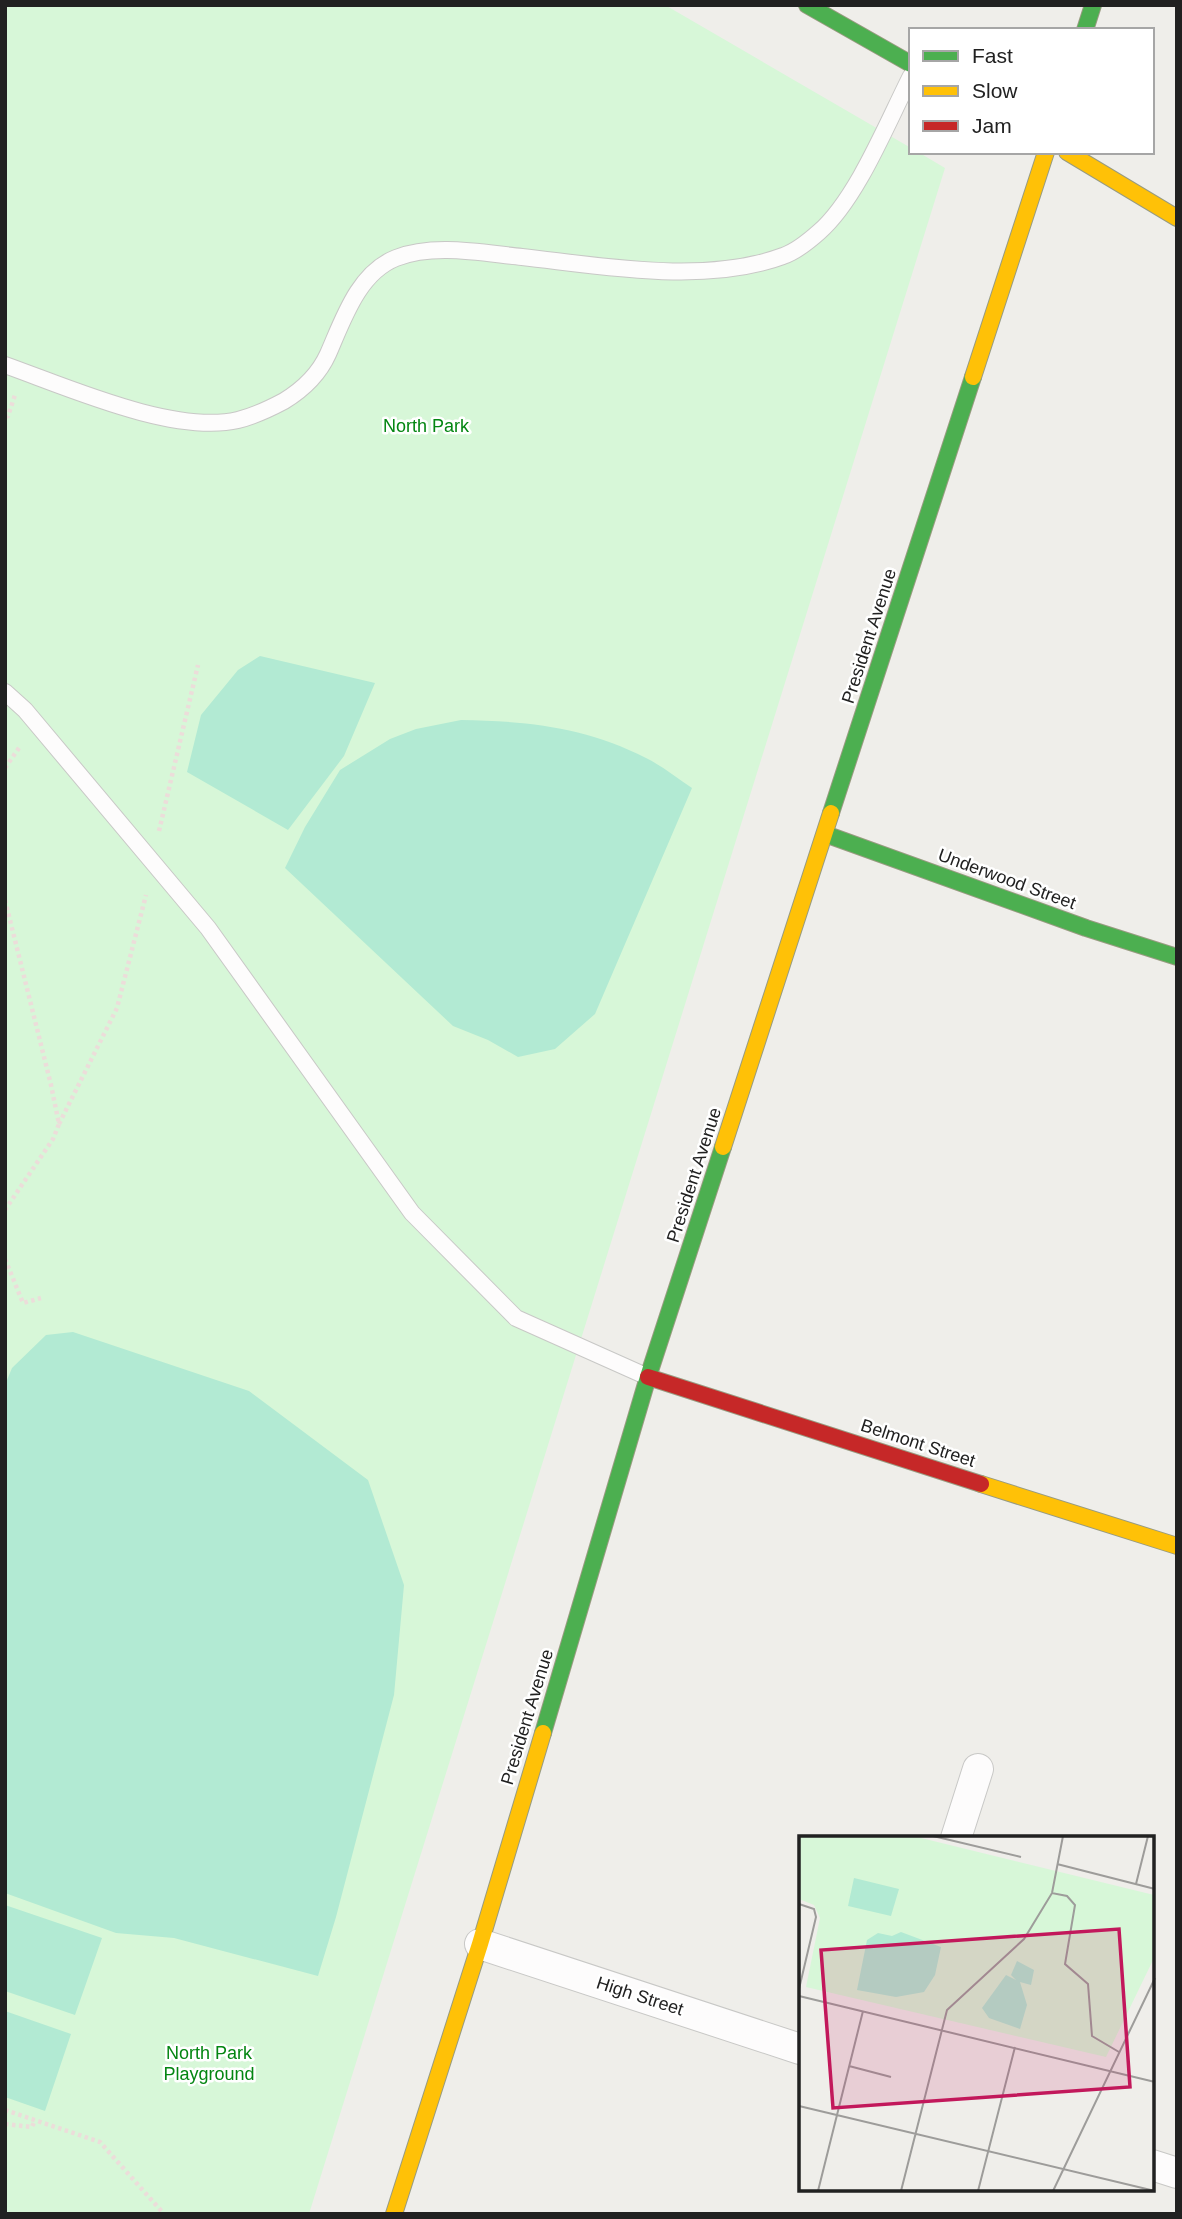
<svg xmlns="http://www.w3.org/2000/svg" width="1182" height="2219" font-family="Helvetica,sans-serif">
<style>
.park{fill:#d7f7d8}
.pitch{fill:#b2ead3}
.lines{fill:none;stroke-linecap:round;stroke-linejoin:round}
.lane-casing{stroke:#c8c8c6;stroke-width:18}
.street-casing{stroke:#c8c8c6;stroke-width:32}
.fast-casing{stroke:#989b80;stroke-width:18}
.slow-casing{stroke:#989b80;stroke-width:18}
.jam-casing{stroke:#989b80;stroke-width:18}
.path{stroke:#ecddda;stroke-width:4.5;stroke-dasharray:3.5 3.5;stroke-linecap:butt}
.lane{stroke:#fdfcfc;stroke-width:16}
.street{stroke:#fdfcfc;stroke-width:30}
.fast{stroke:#4caf50;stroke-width:16}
.slow{stroke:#ffc107;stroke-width:16}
.jam{stroke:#c62828;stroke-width:16}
.labels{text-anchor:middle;stroke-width:5;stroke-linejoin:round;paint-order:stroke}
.park-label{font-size:18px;fill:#048612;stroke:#fff}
.street-label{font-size:18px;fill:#212121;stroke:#fff}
.inset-road{fill:none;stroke:#9d9c9a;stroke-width:2}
.view{fill:#c2185b;fill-opacity:0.15;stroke:#c2185b;stroke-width:3.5}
.inset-edge{fill:none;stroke:#212121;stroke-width:3.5}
</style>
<rect width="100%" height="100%" fill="#efeeea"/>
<!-- park -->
<path class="park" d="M 5,5 L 665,5 L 911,148 L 911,152 L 918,152 L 945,168 L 309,2214 L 5,2214 Z"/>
<!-- pitch -->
<path class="pitch" d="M 260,656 L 375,683 L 344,756 L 288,830 L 187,772 L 201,715 L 238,670 Z
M 461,720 C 527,721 586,727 646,758 C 662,766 677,778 692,788 L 595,1014 L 555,1049 L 518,1057 L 488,1040 L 453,1026 L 285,868 L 305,827 L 340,770 L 390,739 L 416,729 Z
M 73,1332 L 249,1391 L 368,1480 L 404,1585 L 394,1695 L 336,1917 L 318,1976 L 174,1938 L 116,1933 L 5,1893 L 5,1385 L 12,1368 L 46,1335 Z
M 5,1905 L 102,1938 L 75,2015 L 5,1991 Z
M 5,2011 L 71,2034 L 45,2111 L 5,2097 Z"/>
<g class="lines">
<defs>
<path id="lane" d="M 5,365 C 67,387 174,435 238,420 C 254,416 269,409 284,401 C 302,390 319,374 328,354 C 343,320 358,273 396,258 C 434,243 482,253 522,257 C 603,266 705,285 783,256 C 795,252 810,240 819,232 C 857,199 888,121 911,76
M 5,692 L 25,710 L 208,928 L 412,1213 L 516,1318 L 648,1377"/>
<path id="street" d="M 956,1838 L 978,1769
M 480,1944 L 800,2049
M 1152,2165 L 1177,2173"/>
<path id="fast" d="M 807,5 L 911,64
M 1085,30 L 1093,5
M 831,813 L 973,377
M 825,834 L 1086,928 L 1177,957
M 543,1733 L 648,1377 L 723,1147"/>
<path id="slow" d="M 1067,152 L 1177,218
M 973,377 L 1046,152
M 723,1147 L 831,813
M 981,1484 L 1177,1546
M 394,2214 L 480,1944 L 543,1733"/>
<path id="jam" d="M 648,1377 L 981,1484"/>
</defs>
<!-- lane casing -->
<use href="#lane" class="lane-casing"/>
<!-- street casing -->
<use href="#street" class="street-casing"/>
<!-- fast casing -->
<use href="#fast" class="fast-casing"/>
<!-- slow casing -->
<use href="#slow" class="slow-casing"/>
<!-- jam casing -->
<use href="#jam" class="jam-casing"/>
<!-- path -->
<path class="path" d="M 5,417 L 8,416 L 15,395
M 5,768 L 21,745
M 159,831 L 198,665
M 5,900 L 51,1085 L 59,1124 L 53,1139 L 5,1210
M 59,1124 L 117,1008 L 146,895
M 5,1259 L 23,1303 L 41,1298
M 5,2110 L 100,2142 L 164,2214
M 5,2124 L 32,2127 L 35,2120"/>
<!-- lane -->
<use href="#lane" class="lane"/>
<!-- street -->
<use href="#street" class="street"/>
<!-- fast -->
<use href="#fast" class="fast"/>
<!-- slow -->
<use href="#slow" class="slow"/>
<!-- jam -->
<use href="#jam" class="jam"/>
</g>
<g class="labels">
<!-- park labels -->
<g class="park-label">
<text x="426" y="432">North Park</text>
<text x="209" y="2059">North Park<tspan x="209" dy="21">Playground</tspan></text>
</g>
<!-- street labels -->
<g class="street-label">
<text transform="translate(869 636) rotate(-72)" y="6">President Avenue</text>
<text transform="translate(1007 879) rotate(20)" y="6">Underwood Street</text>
<text transform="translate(694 1175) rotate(-72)" y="6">President Avenue</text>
<text transform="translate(918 1443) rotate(18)" y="6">Belmont Street</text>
<text transform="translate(527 1717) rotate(-73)" y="6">President Avenue</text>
<text transform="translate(640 1996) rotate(18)" y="6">High Street</text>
</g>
</g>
<!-- overview -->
<g transform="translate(799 1836)">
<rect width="355" height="355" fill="#efeeea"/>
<path d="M 0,0 L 114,0 L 355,59 L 355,122 L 307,221 L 7,151 L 21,82 L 15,69 L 0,63 Z" fill="#d7f7d8"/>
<path d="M 55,42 L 100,53 L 92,80 L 49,70 ZM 102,96 L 142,111 L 136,139 L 125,156 L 97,161 L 58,154 L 68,104 L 79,97 L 93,100 ZM 218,125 L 235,134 L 232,149 L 221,146 L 228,169 L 221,193 L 190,182 L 183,172 L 207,139 L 217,144 L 212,139 Z" fill="#b2ead3"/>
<path class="inset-road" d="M 134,0 L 222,21M 258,28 L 356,53M 337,48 L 349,0M 253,57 L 264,0M 0,68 L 15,73 L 17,81 L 0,153M 0,160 L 356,246M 50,230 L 92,241M 0,270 L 356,355M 19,355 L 64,175M 102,355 L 148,174 L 225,103 L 253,57 L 268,60 L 276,69 L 266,128 L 289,148 L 293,200 L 320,216M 179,355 L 216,211M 254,355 L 356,142"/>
<path class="view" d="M 320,93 L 331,251 L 34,272 L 22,114 Z"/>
<rect width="355" height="355" class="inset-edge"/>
</g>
<!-- border -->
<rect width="1182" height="2219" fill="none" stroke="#212121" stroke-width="14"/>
<!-- legend -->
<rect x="909" y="28" width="245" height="126" fill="#ffffff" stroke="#a6a6a6" stroke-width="2"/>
<rect x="923" y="51" width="35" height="10" fill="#4caf50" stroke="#a6a6a6" stroke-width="2"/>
<text x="972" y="63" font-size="21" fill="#212121">Fast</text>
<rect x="923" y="86" width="35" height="10" fill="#ffc107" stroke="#a6a6a6" stroke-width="2"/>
<text x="972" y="98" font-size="21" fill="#212121">Slow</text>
<rect x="923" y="121" width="35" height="10" fill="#c62828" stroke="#a6a6a6" stroke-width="2"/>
<text x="972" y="133" font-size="21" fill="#212121">Jam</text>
</svg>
